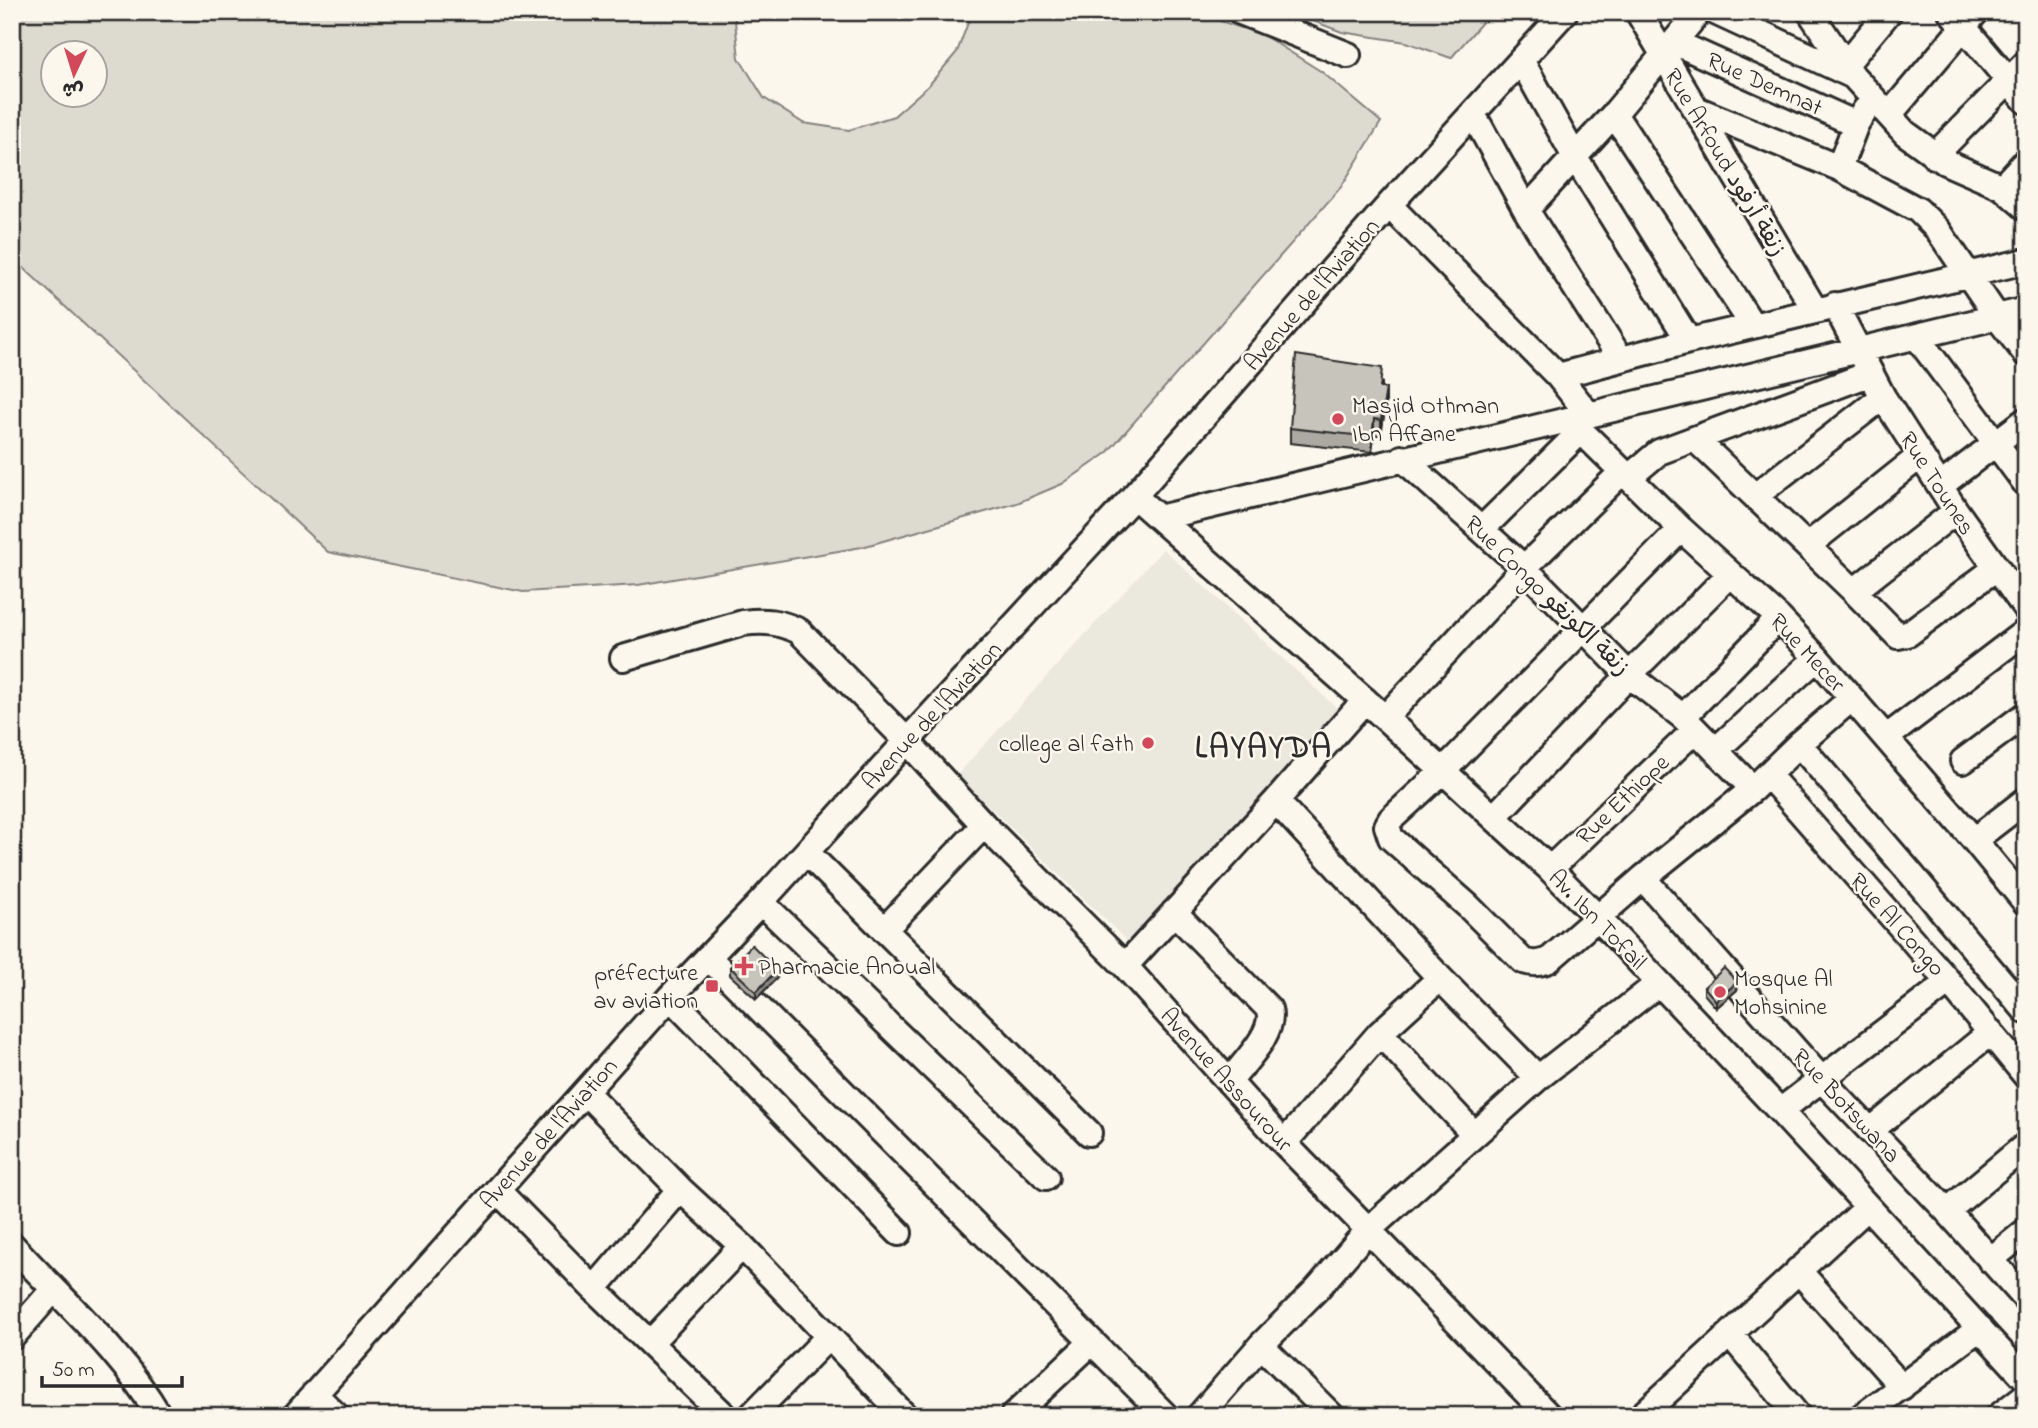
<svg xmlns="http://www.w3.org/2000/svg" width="2038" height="1428" font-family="'Indie Flower','Playpen Sans Arabic',sans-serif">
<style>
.built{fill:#ebe8de}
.green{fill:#dddad0;stroke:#84827e;stroke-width:2;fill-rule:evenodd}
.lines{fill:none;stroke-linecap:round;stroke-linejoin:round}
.minor-casing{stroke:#2b2b2b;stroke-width:30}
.minor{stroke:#fbf7ec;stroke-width:24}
.wall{fill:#aba9a2;stroke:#2b2b2b;stroke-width:2}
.shaded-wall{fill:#8b8984;stroke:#2b2b2b;stroke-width:2}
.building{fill:#c7c4bc;stroke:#2b2b2b;stroke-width:2}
.poi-dot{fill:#d1495b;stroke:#fbf7ec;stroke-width:2.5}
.labels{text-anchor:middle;stroke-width:5;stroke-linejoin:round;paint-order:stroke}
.street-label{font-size:24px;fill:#2b2b2b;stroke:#fbf7ec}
.poi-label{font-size:24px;fill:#2b2b2b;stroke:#fbf7ec;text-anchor:start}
.district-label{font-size:32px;font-weight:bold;letter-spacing:2px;fill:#2b2b2b;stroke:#fbf7ec}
</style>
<rect width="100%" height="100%" fill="#fbf7ec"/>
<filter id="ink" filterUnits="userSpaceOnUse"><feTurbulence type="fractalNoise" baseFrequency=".0143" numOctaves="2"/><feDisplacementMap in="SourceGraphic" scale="14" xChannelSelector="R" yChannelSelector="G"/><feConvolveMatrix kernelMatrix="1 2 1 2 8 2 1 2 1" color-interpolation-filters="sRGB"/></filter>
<g filter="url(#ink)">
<!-- built -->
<path class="built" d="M 1163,549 L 1339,710 L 1127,941 L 957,775 Z"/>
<!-- green -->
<path class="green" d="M 12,12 L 734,12 L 739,58 L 764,98 L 803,123 L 849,130 L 894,116 L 929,85 L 957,52 L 972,12 L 1193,12 L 1263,35 L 1322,72 L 1381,122 L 1341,187 L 1106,454 L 1062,484 L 1017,503 L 862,547 L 638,585 L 523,592 L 328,552 L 12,257 ZM 52,52 L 94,52 L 94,94 L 52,94 Z
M 1289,12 L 1491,12 L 1451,58 L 1406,42 L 1342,32 Z"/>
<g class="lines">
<defs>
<path id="minor" d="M 1241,12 L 1348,55
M 1638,12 L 1815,310
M 1715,12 L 1851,75
M 1810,12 L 1853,76 L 1905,133 L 1945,162 L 2002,187 L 2026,208
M 1951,12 L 2026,101
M 1674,42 L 1856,124
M 1521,60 L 1575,157 L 1689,341
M 1845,65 L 1889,12
M 1694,108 L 1839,168 L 1918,210 L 1938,230 L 1997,317 L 2026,354
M 1473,114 L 1526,210 L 1620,358
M 1614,114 L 1753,326
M 1889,115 L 1976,12
M 1934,156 L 2026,63
M 1839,168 L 1856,124 L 1865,110
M 2002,187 L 2026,161
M 1389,205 L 1558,376 L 1589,415
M 1526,210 L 1614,114 L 1699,12
M 1835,305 L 1883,397 L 1956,511 L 2026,609
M 1917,337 L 2026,484
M 1558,376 L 1689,341 L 2026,261
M 1570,420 L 1681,529 L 1779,618 L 1817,658 L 1974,840 L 2026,903
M 1695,439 L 1854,591 L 1898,636 L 1908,634 L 1996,568
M 1402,458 L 1524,568 L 1629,675 L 1683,717 L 1753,789
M 1628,478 L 1659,452 L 1869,374
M 1940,486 L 2026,420
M 1134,496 L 1385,718 L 1550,869 L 1598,918 L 1780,1111 L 2026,1379
M 1755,496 L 1883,397
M 1159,518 L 2026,310
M 1482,529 L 1581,431
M 1681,529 L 1443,771 L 1391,819 L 1387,826 L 1391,838 L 1468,906 L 1523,961 C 1533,964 1539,964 1549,960 L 1643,878 L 1753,789 L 1799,744 L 1851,699
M 1807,546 L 1920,456
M 1854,591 L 1956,511
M 623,658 L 743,623 C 765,620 780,622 799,631 L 907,741 L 984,825 L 1125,966 L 1284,1143 L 1549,1416
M 1683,717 L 1779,618
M 1385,718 L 1524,568 L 1622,472
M 1887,737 L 2026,631
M 1799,744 L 1912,875 L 2026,1011
M 1717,749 L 1817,658
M 1963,761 L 2026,714
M 1768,775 L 1949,982 L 2026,1076
M 1276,801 L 1440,978 L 1538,1078
M 1494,817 L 1629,675 L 1730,574
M 1974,840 L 2026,800
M 807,853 L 1089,1133
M 1550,869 L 1695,730
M 1643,878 L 1822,1080 L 1947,1211 L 2026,1299
M 761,902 L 1046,1177
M 1174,912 L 1269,1009 C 1276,1033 1243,1063 1229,1082
M 884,930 L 984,825
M 708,957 L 1166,1416
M 1125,966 L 1276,801 L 1365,700
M 670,997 L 899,1233
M 1380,1033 L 1474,1134
M 585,1092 L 680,1189 L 742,1246 L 905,1416
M 1780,1111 L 1949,982
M 1870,1131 L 1991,1032
M 1284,1143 L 1380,1033 L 1440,978
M 497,1190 L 594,1289 L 725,1416
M 1947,1211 L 2026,1145
M 12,1245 C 62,1300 122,1351 159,1416
M 1990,1260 L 2026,1231
M 1798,1270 L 1902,1387
M 594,1289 L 680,1189
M 1730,1334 L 1798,1416
M 12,1337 L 53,1290
M 650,1343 L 742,1246
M 1261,1345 L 1332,1416
M 314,1394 L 337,1416
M 295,1416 L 670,997 L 761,902 L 907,741 L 1134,496 L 1389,205 L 1565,12
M 751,1416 L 828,1337
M 1013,1416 L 1092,1342
M 1199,1416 L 1261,1345 L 1317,1289 L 1367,1231 L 1538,1078 L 1659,983
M 1641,1416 L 1868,1207
M 1862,1416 L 1980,1328
M 1999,1416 L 2026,1395"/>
</defs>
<!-- minor casing -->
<use href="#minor" class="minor-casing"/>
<!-- minor -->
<use href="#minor" class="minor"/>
</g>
<!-- wall -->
<path class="wall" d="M 1382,383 L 1382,388 L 1386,403 L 1381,435 L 1374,435 L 1372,452 L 1290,443 L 1290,428 Z
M 730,967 L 777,978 L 756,999 L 730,975 Z
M 1704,987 L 1737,990 L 1716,1008 L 1704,994 Z"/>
<!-- shaded-wall -->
<path class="shaded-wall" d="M 1386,388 L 1386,403 L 1381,435 L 1381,420 Z
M 1374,419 L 1374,435 L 1372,452 L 1372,437 Z
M 777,970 L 777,978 L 756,999 L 756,992 Z
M 1737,982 L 1737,990 L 1716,1008 L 1716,1001 Z"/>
<!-- building -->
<path class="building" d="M 1296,355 L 1382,368 L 1380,388 L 1386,388 L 1381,420 L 1374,419 L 1372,437 L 1290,428 Z
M 752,945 L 777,970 L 756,992 L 730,967 Z
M 1724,968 L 1737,982 L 1716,1001 L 1704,987 Z"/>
</g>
<!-- markers -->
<g class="poi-dot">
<circle cx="1338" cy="419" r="7"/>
<circle cx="1148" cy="743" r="7"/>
<path d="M740.5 955.5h7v7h7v7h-7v7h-7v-7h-7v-7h7z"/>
<rect x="705" y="979" width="14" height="14" rx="3.5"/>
<circle cx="1720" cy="992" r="7"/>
</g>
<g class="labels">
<!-- street labels -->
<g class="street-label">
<text transform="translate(1765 83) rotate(24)" y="8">Rue Demnat</text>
<text transform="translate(1726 162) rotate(59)" y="8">Rue Arfoud زنقة أرفود</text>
<text transform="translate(1311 294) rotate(-49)" y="8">Avenue de l'Aviation</text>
<text transform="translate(1938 483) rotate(57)" y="8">Rue Tounes</text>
<text transform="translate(1548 595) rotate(44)" y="8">Rue Congo زنقة الكونغو</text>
<text transform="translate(1808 652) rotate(47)" y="8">Rue Mecer</text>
<text transform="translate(931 715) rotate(-47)" y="8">Avenue de l'Aviation</text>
<text transform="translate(1622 799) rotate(-44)" y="8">Rue Ethiope</text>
<text transform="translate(1598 919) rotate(46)" y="8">Av. Ibn Tofail</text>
<text transform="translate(1898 924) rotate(48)" y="8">Rue Al Congo</text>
<text transform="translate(1227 1079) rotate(48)" y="8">Avenue Assourour</text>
<text transform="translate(1847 1105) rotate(47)" y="8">Rue Botswana</text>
<text transform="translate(548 1133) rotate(-48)" y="8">Avenue de l'Aviation</text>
</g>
<!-- poi labels -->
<g class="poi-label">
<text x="1352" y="413">Masjid Othman<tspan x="1352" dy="28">Ibn Affane</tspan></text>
<text x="1134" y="751" text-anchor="end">college al fath</text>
<text x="758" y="974">Pharmacie Anoual</text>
<text x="698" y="980" text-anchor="end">préfecture<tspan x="698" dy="28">av aviation</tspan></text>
<text x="1734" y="986">Mosque Al<tspan x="1734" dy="28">Mohsinine</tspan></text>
</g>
<!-- district labels -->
<g class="district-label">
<text x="1264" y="757">LAYAYDA</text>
</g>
</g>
<!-- margin -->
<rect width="2038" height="1428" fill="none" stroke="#fbf7ec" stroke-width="42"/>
<rect x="21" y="21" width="1996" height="1386" fill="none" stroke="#2b2b2b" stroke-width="2.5" filter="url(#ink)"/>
<!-- north arrow -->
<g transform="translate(74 74) rotate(184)"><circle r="33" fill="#fbf7ec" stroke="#a8a59f" stroke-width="2"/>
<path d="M0-5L12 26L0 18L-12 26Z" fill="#d1495b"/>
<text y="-10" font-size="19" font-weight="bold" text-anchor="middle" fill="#2b2b2b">ش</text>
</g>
<!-- scale -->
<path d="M42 1376v10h140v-10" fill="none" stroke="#2b2b2b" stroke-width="3.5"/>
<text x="52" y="1376" font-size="21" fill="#2b2b2b" stroke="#fbf7ec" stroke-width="5" paint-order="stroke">50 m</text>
</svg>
